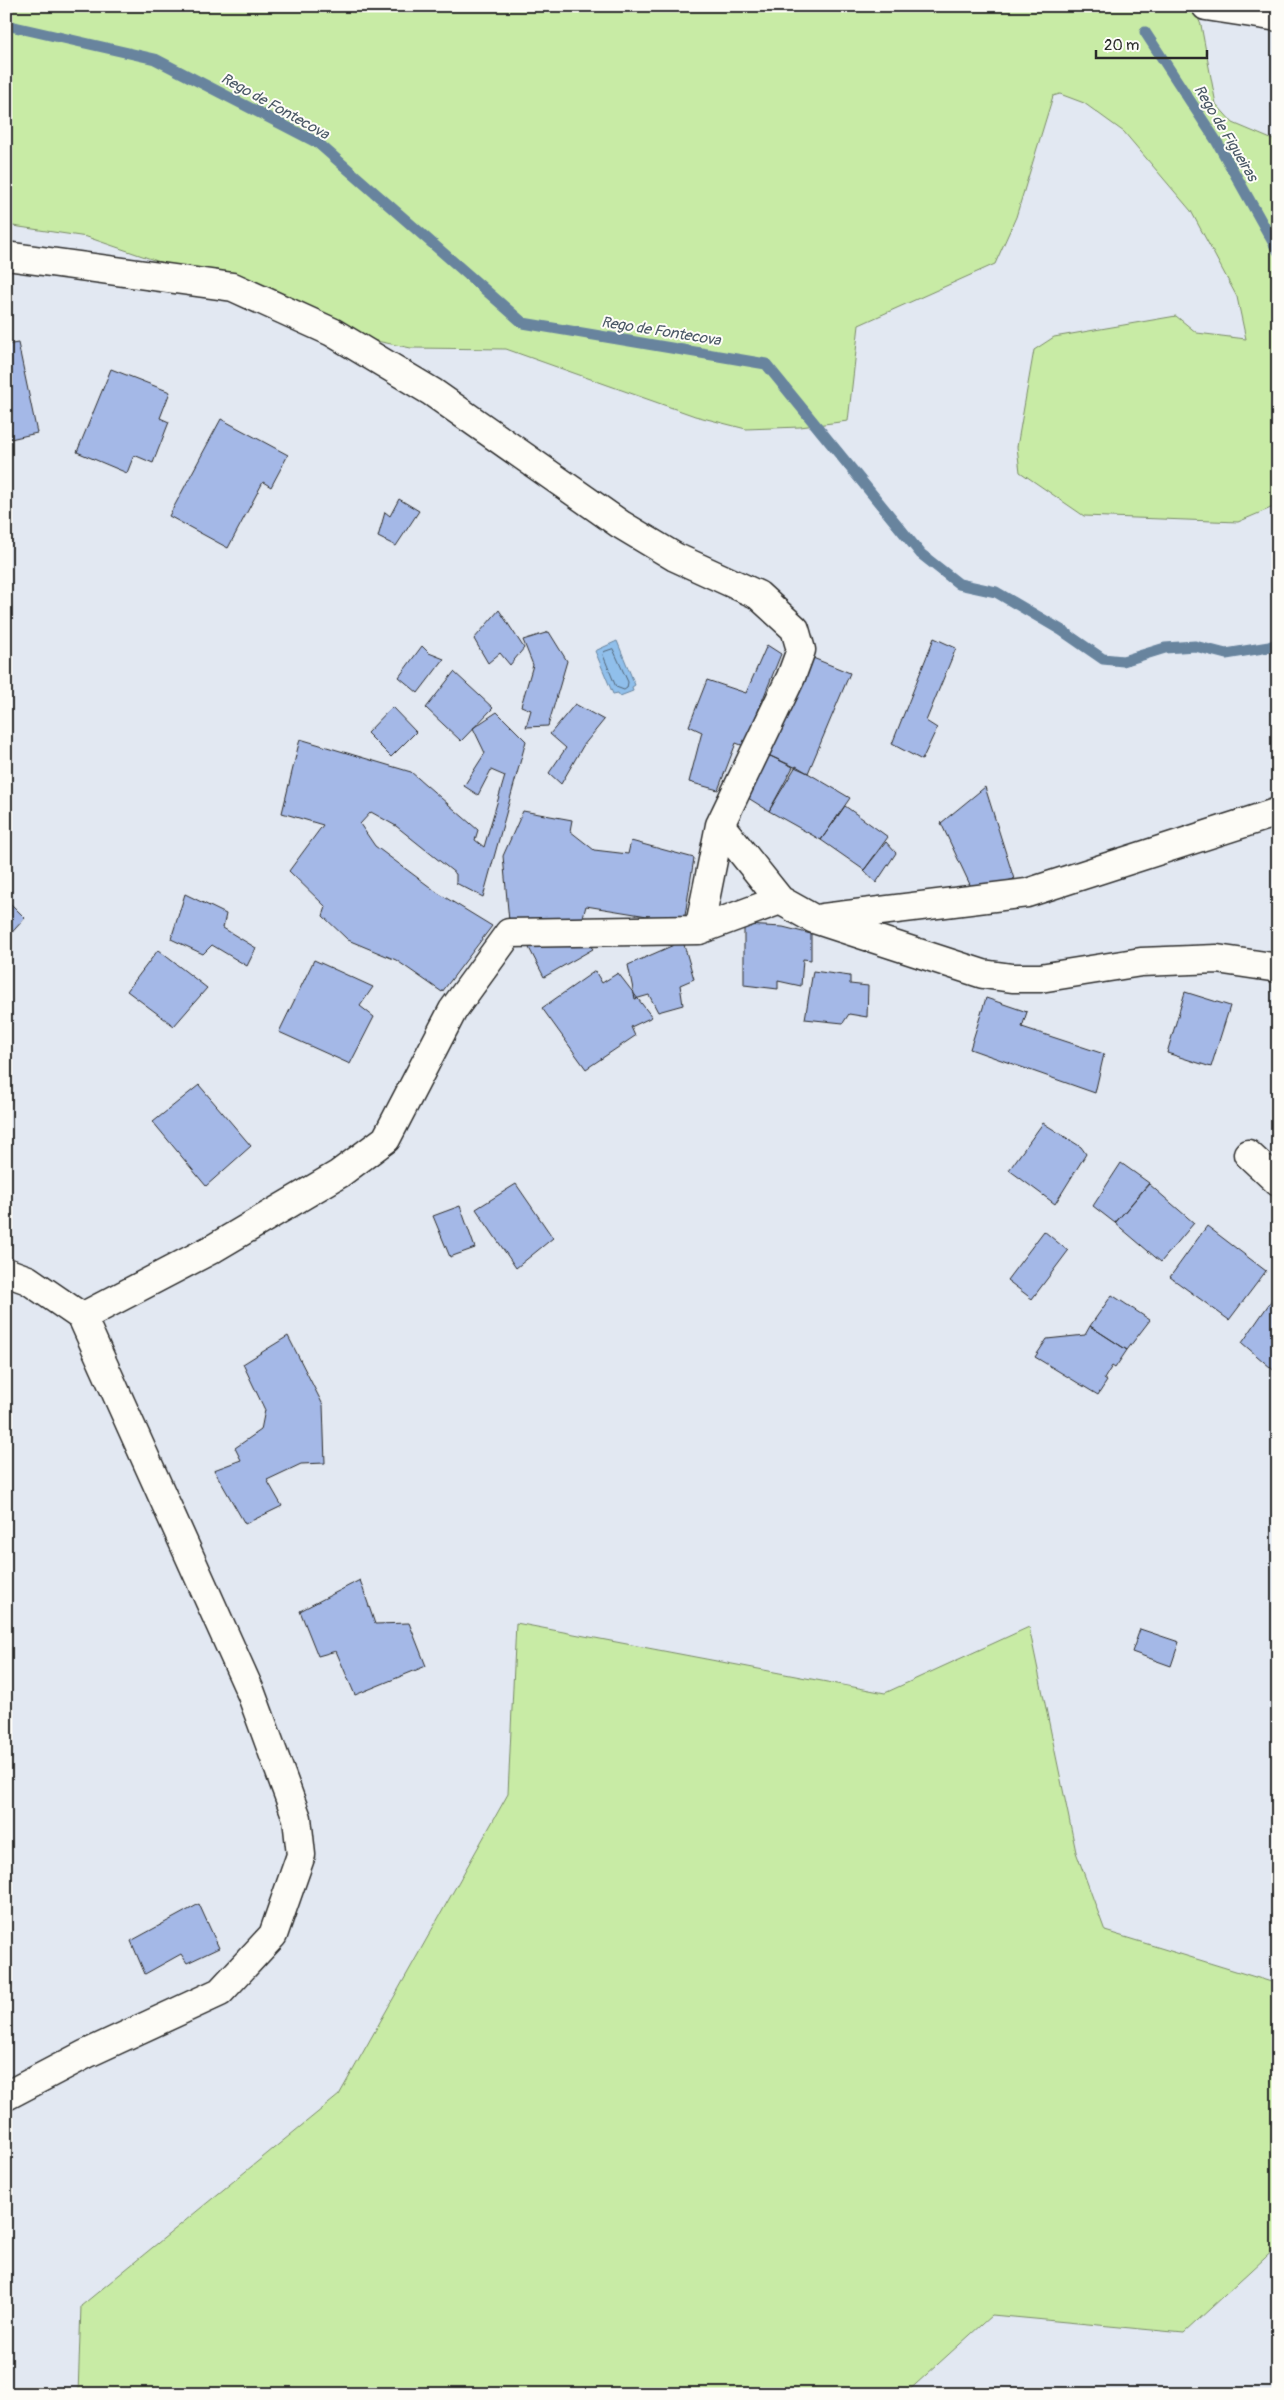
<svg xmlns="http://www.w3.org/2000/svg" width="1284" height="2400" font-family="Pangolin,sans-serif">
<style>
.green{fill:#c8eba5;stroke:#7a8b68}
.water{fill:#90bfeb;stroke:#68849e}
.lines{fill:none;stroke-linecap:round;stroke-linejoin:round}
.shore{stroke:#536678;stroke-width:1}
.stream{stroke:#68849e;stroke-width:11}
.building{fill:#a4b8e7;stroke:#2b2b2b}
.minor-casing{stroke:#2b2b2b;stroke-width:31}
.minor{stroke:#fdfcf7;stroke-width:28}
.labels{text-anchor:middle;stroke-width:4;stroke-linejoin:round;paint-order:stroke}
.water-label{font-size:15px;font-style:italic;fill:#495765;stroke:#fdfcf7}
</style>
<rect width="100%" height="100%" fill="#e2e8f2"/>
<filter id="ink" filterUnits="userSpaceOnUse"><feTurbulence type="fractalNoise" baseFrequency=".02" numOctaves="2"/><feDisplacementMap in="SourceGraphic" scale="10" xChannelSelector="R" yChannelSelector="G"/><feConvolveMatrix kernelMatrix="1 2 1 2 8 2 1 2 1" color-interpolation-filters="sRGB"/></filter>
<g filter="url(#ink)">
<!-- green -->
<path class="green" d="M 6,6 L 1193,6 L 1201,25 L 1216,104 L 1233,123 L 1278,142 L 1278,505 L 1238,522 L 1084,516 L 1020,472 L 1017,447 L 1034,350 L 1054,337 L 1176,316 L 1197,333 L 1246,339 L 1237,297 L 1191,211 L 1124,132 L 1084,103 L 1060,94 L 1053,96 L 1016,217 L 995,264 L 859,325 L 848,421 L 800,427 L 746,429 L 695,416 L 506,349 L 411,348 L 332,332 L 284,326 L 247,293 L 233,287 L 87,237 L 6,225 Z
M 516,1623 L 885,1693 L 1029,1627 L 1076,1852 L 1105,1931 L 1278,1984 L 1278,2246 L 1184,2333 L 992,2315 L 905,2394 L 78,2394 L 81,2306 L 339,2095 L 508,1794 Z"/>
<!-- water -->
<path class="water" d="M 617,641 L 635,685 L 632,687 L 633,691 L 620,696 L 618,693 L 613,694 L 595,651 Z"/>
<g class="lines">
<!-- shore -->
<path class="shore" d="M 613,649 L 628,682 L 627,688 L 624,690 L 616,687 L 603,655 L 604,652 Z"/>
<!-- stream -->
<path class="stream" d="M 6,25 L 155,59 L 318,143 L 523,323 L 766,364 L 921,554 L 959,584 L 996,592 L 1061,630 L 1103,659 L 1123,661 L 1165,648 L 1195,646 L 1226,654 L 1269,647 L 1278,643
M 1145,32 L 1217,142 L 1278,251"/>
</g>
<!-- building -->
<path class="building" d="M 18,343 L 37,433 L 6,440 L 6,345 Z
M 111,369 L 170,392 L 160,418 L 169,422 L 153,463 L 134,455 L 127,473 L 77,452 Z
M 221,419 L 288,455 L 271,487 L 263,482 L 228,548 L 169,516 Z
M 399,499 L 419,511 L 396,546 L 378,537 L 385,512 L 390,516 Z
M 499,610 L 524,648 L 510,665 L 500,653 L 488,663 L 474,639 Z
M 549,632 L 567,661 L 548,726 L 526,727 L 531,710 L 521,706 L 533,665 L 523,640 Z
M 934,638 L 956,648 L 926,721 L 937,728 L 922,760 L 892,744 Z
M 767,645 L 781,654 L 744,746 L 736,743 L 718,790 L 689,782 L 702,732 L 689,726 L 707,680 L 746,693 Z
M 422,646 L 429,653 L 444,659 L 418,693 L 399,677 Z
M 808,656 L 850,673 L 808,773 L 766,754 Z
M 454,672 L 493,708 L 461,741 L 426,708 Z
M 575,704 L 604,720 L 583,746 L 561,784 L 549,773 L 566,748 L 550,734 Z
M 392,707 L 416,732 L 391,757 L 367,733 Z
M 497,712 L 526,741 L 483,897 L 456,883 L 456,874 L 396,826 L 371,812 L 360,824 L 375,846 L 438,893 L 492,926 L 442,992 L 396,960 L 348,940 L 323,916 L 326,907 L 289,871 L 323,825 L 282,813 L 300,739 L 411,772 L 478,830 L 475,840 L 484,847 L 505,776 L 491,770 L 478,795 L 464,786 L 485,753 L 473,728 Z
M 766,754 L 793,767 L 769,811 L 745,796 Z
M 796,766 L 850,798 L 821,840 L 769,811 Z
M 985,787 L 1014,879 L 973,891 L 941,823 Z
M 845,806 L 888,837 L 864,870 L 821,840 Z
M 523,811 L 572,820 L 570,831 L 594,850 L 628,854 L 631,841 L 694,858 L 684,922 L 586,906 L 581,924 L 509,921 L 503,856 Z
M 886,842 L 896,853 L 876,883 L 864,870 Z
M 185,894 L 226,914 L 223,928 L 256,948 L 247,966 L 212,945 L 203,954 L 171,939 Z
M 6,899 L 25,918 L 6,939 Z
M 744,925 L 783,927 L 811,934 L 811,960 L 803,959 L 801,986 L 778,981 L 778,989 L 744,985 Z
M 582,935 L 593,949 L 544,977 L 526,942 Z
M 683,941 L 694,979 L 680,985 L 683,1005 L 658,1012 L 649,995 L 635,999 L 628,965 Z
M 158,950 L 207,988 L 174,1026 L 127,991 Z
M 314,960 L 373,987 L 360,1006 L 374,1017 L 350,1064 L 279,1032 Z
M 595,971 L 602,983 L 618,973 L 652,1017 L 631,1027 L 635,1036 L 586,1069 L 542,1008 Z
M 813,971 L 850,976 L 850,984 L 868,986 L 867,1017 L 849,1014 L 843,1023 L 805,1019 Z
M 1185,992 L 1230,1006 L 1211,1067 L 1167,1053 Z
M 986,998 L 1027,1012 L 1022,1027 L 1104,1054 L 1095,1093 L 970,1049 Z
M 199,1085 L 251,1146 L 206,1186 L 153,1122 Z
M 1043,1123 L 1081,1147 L 1086,1154 L 1055,1204 L 1009,1170 Z
M 1121,1163 L 1149,1183 L 1115,1223 L 1093,1206 Z
M 516,1184 L 553,1238 L 516,1268 L 476,1209 Z
M 1149,1184 L 1194,1223 L 1161,1262 L 1115,1223 Z
M 460,1206 L 475,1248 L 450,1257 L 433,1216 Z
M 1207,1226 L 1266,1271 L 1229,1320 L 1170,1277 Z
M 1044,1231 L 1068,1251 L 1032,1299 L 1007,1280 Z
M 1278,1291 L 1278,1374 L 1242,1343 Z
M 1112,1295 L 1150,1320 L 1127,1350 L 1090,1326 Z
M 1090,1326 L 1127,1350 L 1115,1368 L 1112,1366 L 1104,1379 L 1107,1381 L 1098,1395 L 1035,1357 L 1047,1339 L 1085,1335 Z
M 288,1336 L 323,1405 L 325,1463 L 301,1464 L 267,1480 L 282,1506 L 245,1524 L 214,1470 L 241,1460 L 235,1448 L 261,1430 L 265,1410 L 243,1364 Z
M 360,1580 L 375,1624 L 409,1623 L 426,1666 L 355,1695 L 336,1651 L 318,1656 L 300,1611 Z
M 1140,1629 L 1179,1642 L 1171,1666 L 1132,1652 Z
M 199,1904 L 219,1948 L 187,1963 L 181,1954 L 145,1974 L 131,1941 Z"/>
<g class="lines">
<defs>
<path id="minor" d="M 1206,6 L 1278,17
M 6,256 L 233,287 L 332,332 L 432,392 L 620,524 L 675,557 L 758,595 L 795,629 L 801,650 L 791,677 L 720,825 L 780,900
M 823,918 L 1027,893 L 1278,812
M 699,930 L 720,825
M 1248,1154 L 1278,1182
M 6,1272 L 28,1280 L 82,1317 L 251,1693 L 297,1818 L 301,1855 L 273,1935 L 220,1992 L 86,2054 L 6,2096
M 82,1317 L 214,1248 L 339,1174 L 386,1139 L 453,1010 L 509,933 L 699,930 L 780,900 L 814,919 L 983,974 L 1012,978 L 1040,978 L 1141,962 L 1217,959 L 1278,968"/>
</defs>
<!-- minor casing -->
<use href="#minor" class="minor-casing"/>
<!-- minor -->
<use href="#minor" class="minor"/>
</g>
</g>
<g class="labels">
<!-- water labels -->
<g class="water-label">
<text transform="translate(275 106) rotate(29)" y="5">Rego de Fontecova</text>
<text transform="translate(1226 133) rotate(59)" y="5">Rego de Figueiras</text>
<text transform="translate(661 331) rotate(9)" y="5">Rego de Fontecova</text>
</g>
</g>
<!-- margin -->
<rect width="1284" height="2400" fill="none" stroke="#fdfcf7" stroke-width="25"/>
<rect x="12" y="12" width="1259" height="2375" fill="none" stroke="#2b2b2b" stroke-width="2" filter="url(#ink)"/>
<!-- scale -->
<path d="M1096 50v8h111v-8" fill="none" stroke="#2b2b2b" stroke-width="2.5"/>
<text x="1104" y="50" font-size="15" fill="#2b2b2b" stroke="#fdfcf7" stroke-width="4" paint-order="stroke">20 m</text>
</svg>
